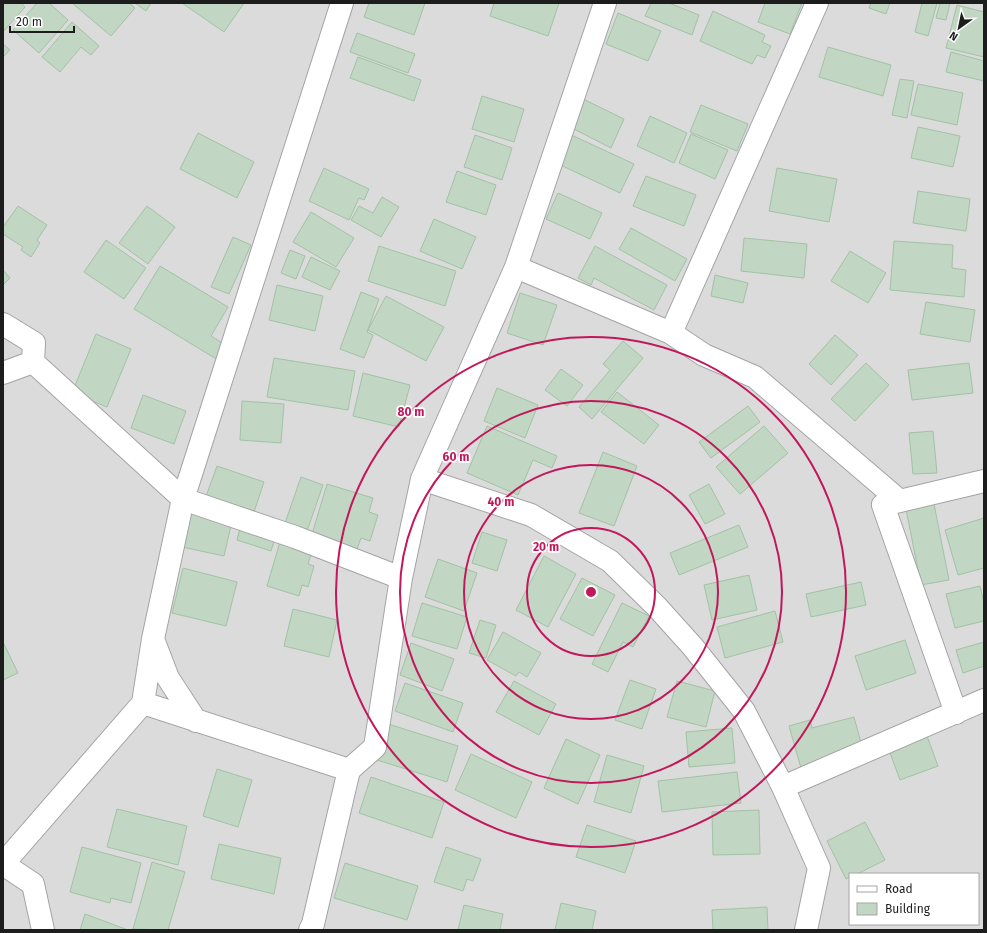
<svg xmlns="http://www.w3.org/2000/svg" width="987" height="933" font-family="'Fira Sans',sans-serif">
<style>
.residential{fill:#dadbda;fill-rule:evenodd}
.building{fill:#c1d6c3;stroke:#a2c2a5}
.lines{fill:none;stroke-linecap:round;stroke-linejoin:round}
.minor-casing{stroke:#a4a4a4;stroke-width:24}
.minor{stroke:#fff;stroke-width:22}
.ring{fill:none;stroke:#c2185b;stroke-width:2}
.centre{fill:#c2185b;stroke:#fff;stroke-width:2}
.ring-label{font-size:12px;text-anchor:middle;font-weight:bold;fill:#c2185b;stroke:#fff;stroke-width:3.5;stroke-linejoin:round;paint-order:stroke}
</style>
<rect width="100%" height="100%" fill="#e1efe6"/>
<!-- residential -->
<path class="residential" d="M 3,3 L 984,3 L 984,930 L 3,930 ZM 850,874 L 978,874 L 978,924 L 850,924 Z"/>
<!-- building -->
<path class="building" d="M 3,3 L 21,3 L 25,7 L 3,32 Z
M 37,3 L 49,3 L 68,20 L 39,53 L 13,30 Z
M 72,3 L 129,3 L 135,8 L 111,36 Z
M 135,3 L 151,3 L 146,11 Z
M 182,3 L 244,3 L 224,32 Z
M 369,3 L 425,3 L 414,35 L 364,17 Z
M 494,3 L 559,3 L 548,36 L 490,16 Z
M 651,3 L 669,3 L 699,15 L 692,35 L 645,16 Z
M 765,3 L 802,3 L 790,34 L 758,22 Z
M 871,3 L 890,3 L 886,14 L 869,8 Z
M 922,3 L 937,3 L 928,36 L 915,32 Z
M 940,3 L 950,3 L 946,20 L 936,18 Z
M 957,5 L 984,12 L 984,57 L 946,48 Z
M 713,11 L 765,35 L 762,42 L 771,46 L 765,58 L 757,55 L 752,64 L 700,41 Z
M 618,13 L 661,31 L 648,61 L 606,44 Z
M 72,22 L 99,46 L 91,55 L 81,47 L 60,72 L 42,57 Z
M 357,33 L 415,54 L 408,73 L 350,52 Z
M 3,44 L 10,50 L 3,57 Z
M 828,47 L 891,65 L 883,96 L 819,77 Z
M 951,52 L 984,61 L 984,81 L 946,72 Z
M 358,57 L 421,80 L 414,101 L 350,78 Z
M 900,79 L 914,81 L 907,118 L 892,115 Z
M 918,84 L 963,93 L 957,125 L 911,115 Z
M 482,96 L 524,109 L 514,142 L 472,129 Z
M 581,98 L 624,119 L 611,148 L 568,126 Z
M 701,105 L 748,124 L 737,151 L 690,132 Z
M 650,116 L 687,133 L 674,163 L 637,146 Z
M 918,127 L 960,136 L 953,167 L 911,158 Z
M 198,133 L 254,162 L 237,198 L 180,169 Z
M 567,133 L 634,164 L 620,193 L 554,162 Z
M 691,134 L 728,150 L 715,179 L 679,163 Z
M 475,135 L 512,148 L 502,180 L 464,167 Z
M 324,168 L 369,189 L 364,200 L 359,198 L 349,220 L 309,201 Z
M 777,168 L 837,179 L 829,222 L 769,211 Z
M 457,171 L 496,185 L 486,215 L 446,202 Z
M 646,176 L 696,195 L 684,226 L 633,206 Z
M 918,191 L 970,199 L 966,231 L 913,223 Z
M 558,193 L 602,213 L 590,239 L 546,219 Z
M 382,197 L 399,207 L 381,237 L 351,220 L 359,206 L 373,213 Z
M 18,206 L 47,225 L 37,240 L 40,243 L 31,257 L 21,250 L 23,247 L 3,234 L 3,227 Z
M 147,206 L 175,227 L 148,264 L 119,243 Z
M 311,212 L 354,238 L 336,267 L 293,242 Z
M 434,219 L 476,237 L 462,269 L 420,251 Z
M 631,228 L 687,259 L 675,281 L 619,249 Z
M 233,237 L 251,245 L 229,294 L 211,287 Z
M 744,238 L 807,244 L 804,278 L 741,271 Z
M 106,240 L 146,268 L 124,299 L 84,272 Z
M 894,241 L 953,245 L 952,268 L 966,270 L 964,297 L 890,290 Z
M 379,246 L 456,271 L 445,306 L 368,281 Z
M 595,246 L 667,285 L 654,310 L 594,278 L 591,285 L 578,278 Z
M 290,250 L 305,256 L 296,279 L 281,273 Z
M 850,251 L 886,273 L 868,303 L 831,281 Z
M 311,257 L 340,271 L 330,290 L 302,277 Z
M 160,266 L 228,307 L 211,336 L 227,346 L 218,360 L 134,309 Z
M 3,270 L 10,278 L 3,285 Z
M 715,275 L 748,283 L 743,303 L 711,296 Z
M 277,285 L 323,296 L 315,331 L 269,320 Z
M 361,292 L 379,299 L 367,332 L 373,335 L 364,358 L 340,349 Z
M 520,293 L 557,305 L 543,345 L 507,333 Z
M 386,296 L 444,327 L 426,361 L 368,330 Z
M 926,302 L 975,310 L 970,342 L 920,334 Z
M 96,334 L 131,349 L 107,407 L 72,393 Z
M 835,335 L 858,355 L 831,385 L 809,364 Z
M 623,341 L 643,358 L 592,419 L 579,407 L 610,370 L 603,364 Z
M 274,358 L 355,371 L 348,410 L 267,397 Z
M 866,363 L 889,385 L 855,421 L 831,399 Z
M 969,363 L 973,393 L 912,400 L 908,370 Z
M 561,369 L 583,385 L 567,406 L 545,390 Z
M 363,373 L 410,385 L 399,427 L 353,416 Z
M 497,388 L 538,405 L 525,438 L 484,421 Z
M 617,392 L 659,425 L 644,444 L 601,412 Z
M 143,395 L 186,411 L 174,444 L 131,428 Z
M 242,401 L 284,404 L 281,443 L 240,440 Z
M 748,406 L 760,422 L 711,458 L 699,442 Z
M 487,426 L 557,456 L 552,468 L 533,460 L 518,495 L 467,473 Z
M 764,426 L 788,453 L 740,494 L 716,467 Z
M 933,431 L 937,473 L 913,474 L 909,433 Z
M 603,452 L 637,466 L 614,526 L 579,513 Z
M 217,466 L 264,482 L 252,518 L 204,502 Z
M 301,477 L 323,485 L 307,531 L 285,523 Z
M 327,484 L 373,498 L 369,512 L 378,515 L 370,541 L 361,538 L 357,549 L 312,534 Z
M 709,484 L 725,514 L 705,524 L 689,495 Z
M 934,504 L 949,580 L 921,585 L 906,509 Z
M 190,511 L 232,521 L 224,556 L 182,547 Z
M 984,518 L 984,568 L 958,575 L 945,530 Z
M 241,524 L 276,535 L 271,551 L 237,540 Z
M 739,525 L 748,547 L 679,575 L 670,553 Z
M 482,532 L 507,540 L 497,571 L 472,563 Z
M 280,542 L 312,551 L 308,564 L 314,566 L 308,587 L 302,585 L 299,596 L 267,586 Z
M 544,556 L 576,574 L 548,627 L 516,610 Z
M 438,559 L 477,573 L 464,611 L 425,597 Z
M 183,568 L 237,582 L 226,626 L 172,613 Z
M 749,575 L 757,610 L 712,620 L 704,585 Z
M 582,578 L 615,595 L 593,636 L 560,619 Z
M 861,582 L 866,605 L 811,617 L 806,594 Z
M 980,586 L 984,603 L 984,621 L 955,628 L 946,594 Z
M 422,603 L 467,617 L 457,649 L 412,636 Z
M 622,603 L 649,616 L 633,647 L 623,642 L 608,672 L 592,664 Z
M 293,609 L 337,620 L 329,657 L 284,646 Z
M 775,611 L 783,642 L 725,658 L 717,627 Z
M 480,620 L 496,625 L 486,658 L 469,653 Z
M 503,632 L 541,653 L 527,677 L 519,672 L 516,676 L 487,660 Z
M 905,640 L 916,673 L 866,690 L 855,656 Z
M 3,642 L 18,673 L 3,680 Z
M 984,642 L 984,666 L 963,673 L 956,650 Z
M 411,643 L 454,659 L 442,691 L 400,675 Z
M 630,680 L 656,689 L 642,729 L 615,720 Z
M 514,681 L 556,704 L 539,735 L 496,712 Z
M 677,681 L 715,691 L 706,727 L 667,717 Z
M 405,683 L 463,703 L 453,732 L 395,711 Z
M 854,717 L 863,750 L 801,768 L 789,726 L 810,720 L 812,728 Z
M 385,723 L 458,746 L 447,782 L 374,759 Z
M 732,728 L 735,763 L 689,767 L 686,732 Z
M 927,736 L 938,766 L 900,780 L 889,750 Z
M 566,739 L 600,755 L 578,804 L 544,788 Z
M 471,754 L 532,782 L 516,818 L 455,790 Z
M 607,755 L 644,766 L 631,813 L 594,802 Z
M 217,769 L 252,780 L 238,827 L 203,816 Z
M 737,772 L 741,803 L 662,812 L 658,781 Z
M 371,777 L 444,802 L 432,838 L 359,813 Z
M 117,809 L 187,826 L 178,865 L 107,847 Z
M 759,810 L 760,854 L 713,855 L 712,812 Z
M 865,822 L 885,860 L 857,874 L 850,874 L 850,877 L 846,879 L 827,841 Z
M 587,825 L 636,841 L 625,873 L 576,857 Z
M 219,844 L 281,858 L 274,894 L 211,879 Z
M 82,847 L 141,863 L 131,903 L 111,898 L 110,903 L 70,892 Z
M 446,847 L 481,859 L 473,881 L 467,879 L 463,891 L 434,882 Z
M 152,862 L 185,872 L 168,930 L 133,929 Z
M 345,863 L 418,886 L 407,920 L 334,898 Z
M 561,903 L 596,911 L 592,930 L 555,930 Z
M 464,905 L 503,914 L 500,930 L 458,930 Z
M 767,907 L 768,930 L 713,930 L 712,910 Z
M 85,914 L 128,930 L 80,930 Z"/>
<g class="lines">
<defs>
<path id="minor" d="M 516,267 L 671,333 L 704,355 L 755,377 L 894,496 L 883,505 L 956,713
M 3,324 L 34,343 L 33,362
M 671,333 L 817,3
M 3,373 L 33,362 L 183,499 L 295,537 L 401,578
M 422,479 L 531,515 L 610,561 L 657,607 L 693,647 L 744,711 L 783,787 L 819,868 L 806,930
M 883,505 L 984,481
M 153,639 L 168,678 L 196,721
M 143,703 L 349,770
M 783,787 L 984,700
M 3,864 L 143,703 L 153,639 L 183,499 L 342,3
M 3,864 L 33,884 L 43,930
M 310,930 L 313,924 L 349,770 L 375,747 L 401,578 L 422,479 L 516,267 L 605,3"/>
</defs>
<!-- minor casing -->
<use href="#minor" class="minor-casing"/>
<!-- minor -->
<use href="#minor" class="minor"/>
</g>
<!-- distance rings -->
<g class="ring">
<circle cx="591" cy="592" r="64"/>
<circle cx="591" cy="592" r="127"/>
<circle cx="591" cy="592" r="191"/>
<circle cx="591" cy="592" r="255"/>
</g>
<circle cx="591" cy="592" r="6" class="centre"/>
<g class="ring-label">
<text x="411" y="416">80 m</text>
<text x="456" y="461">60 m</text>
<text x="501" y="506">40 m</text>
<text x="546" y="551">20 m</text>
</g>
<!-- border -->
<rect width="987" height="933" fill="none" stroke="#1d1d1d" stroke-width="8"/>
<!-- legend -->
<rect x="849" y="873" width="130" height="52" fill="#ffffff" stroke="#a5a5a5"/>
<rect x="857" y="886" width="20" height="6" fill="#ffffff" stroke="#a5a5a5"/>
<text x="885" y="893" font-size="12" fill="#1d1d1d">Road</text>
<rect x="857" y="903" width="20" height="12" fill="#c1d6c3" stroke="#a5a5a5"/>
<text x="885" y="913" font-size="12" fill="#1d1d1d">Building</text>
<!-- north arrow -->
<g transform="translate(959 28) rotate(213)" stroke="#ffffff" stroke-width="3" paint-order="stroke">
<path d="M0-3L7 15L0 10L-7 15Z" fill="#1d1d1d"/>
<text y="-6" font-size="11" font-weight="bold" text-anchor="middle" fill="#1d1d1d">N</text>
</g>
<!-- scale -->
<path d="M10 26v6h64v-6" fill="none" stroke="#1d1d1d" stroke-width="2"/>
<text x="16" y="26" font-size="12" fill="#1d1d1d" stroke="#ffffff" stroke-width="3" paint-order="stroke">20 m</text>
</svg>
